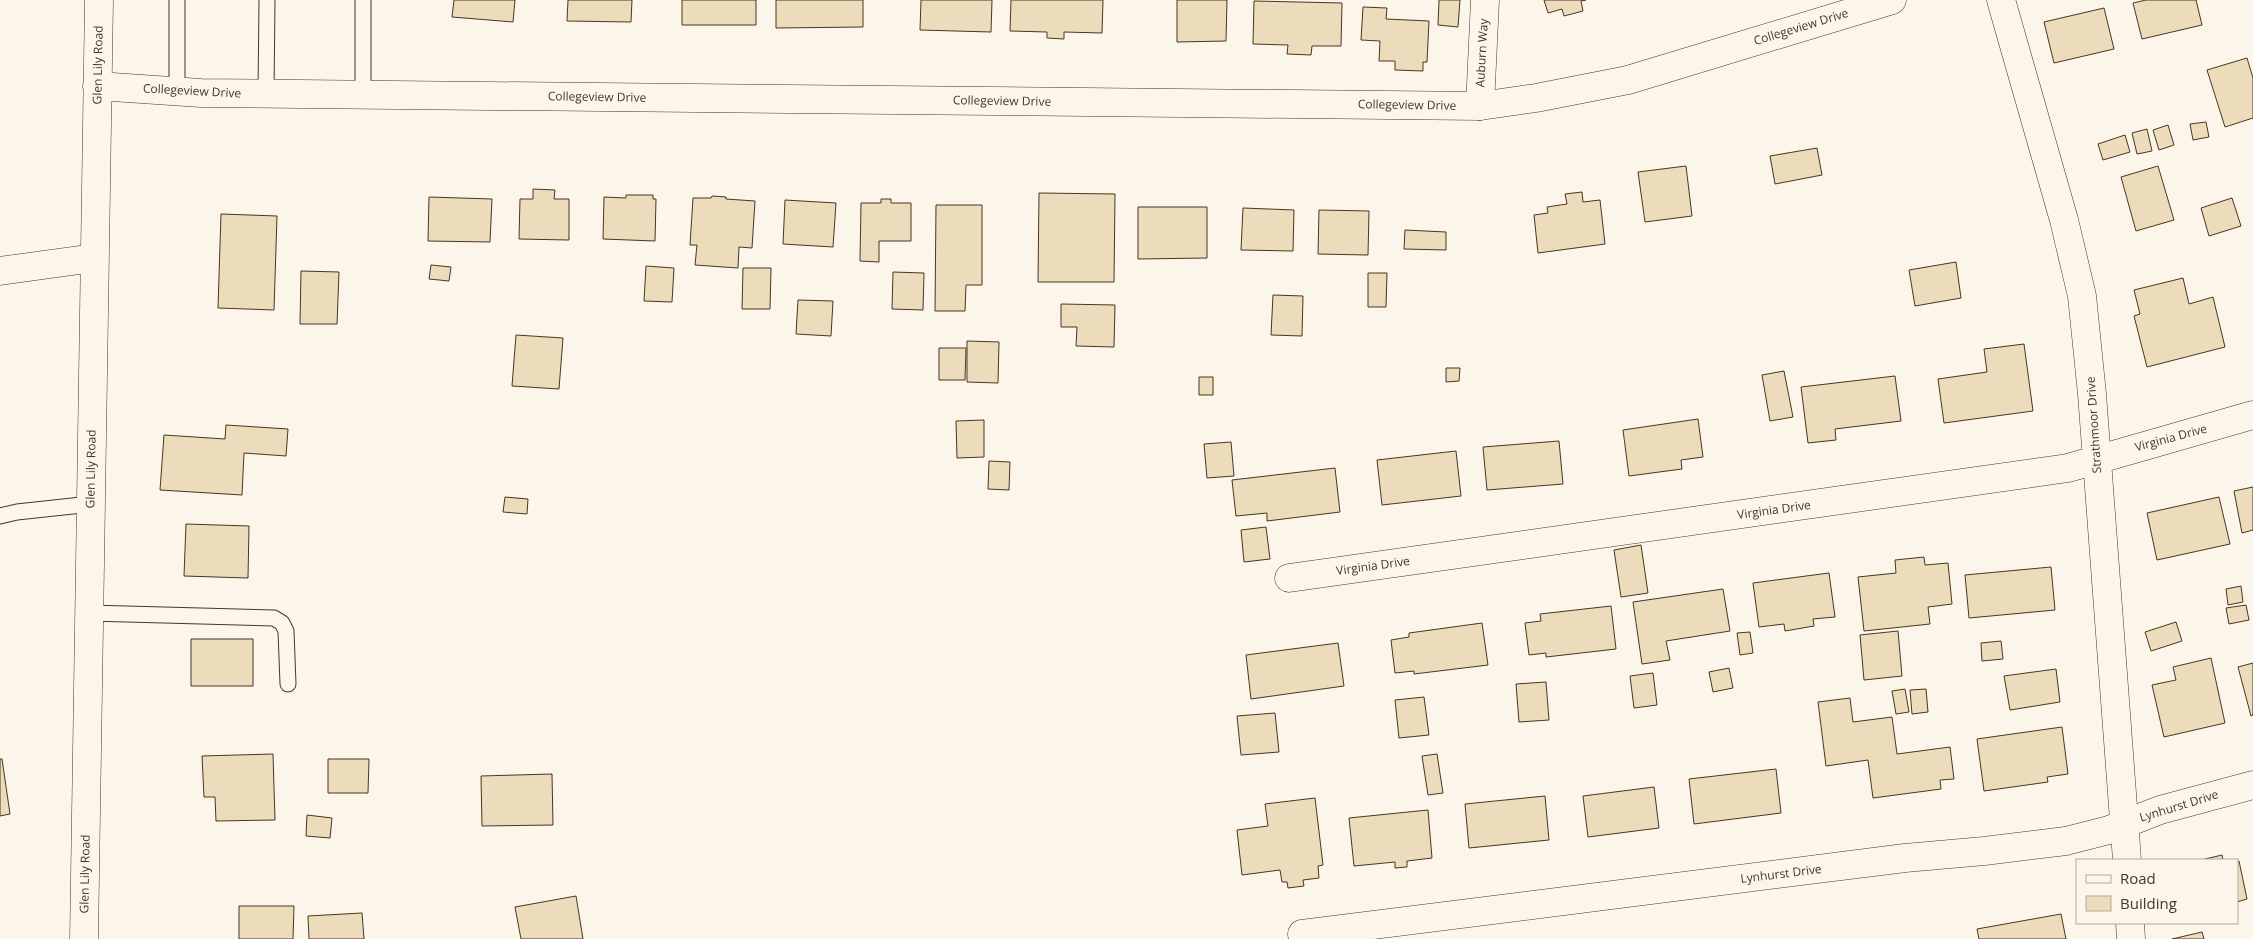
<svg xmlns="http://www.w3.org/2000/svg" width="2253" height="939" font-family="'Open Sans',sans-serif">
<style>
.building{fill:#ecdcbc;stroke:#4a3520}
.lines{fill:none;stroke-linecap:round;stroke-linejoin:round}
.service-casing{stroke:#4a3520;stroke-width:17}
.minor-casing{stroke:#4a3520;stroke-width:29}
.tertiary-casing{stroke:#4a3520;stroke-width:29}
.service{stroke:#fbf6e9;stroke-width:15}
.minor{stroke:#fbf6e9;stroke-width:28}
.tertiary{stroke:#fbf6e9;stroke-width:28}
.labels{text-anchor:middle;stroke-width:4;stroke-linejoin:round;paint-order:stroke}
.street-label{font-size:12px;fill:#4a3520;stroke:#fbf6e9}
</style>
<rect width="100%" height="100%" fill="#fbf6e9"/>
<!-- building -->
<path class="building" d="M 454,0 L 515,0 L 513,22 L 452,17 Z
M 568,0 L 632,0 L 631,22 L 567,21 Z
M 682,0 L 756,0 L 756,25 L 682,25 Z
M 776,0 L 863,0 L 863,27 L 776,28 Z
M 921,0 L 992,0 L 991,32 L 920,30 Z
M 1011,0 L 1103,0 L 1102,33 L 1064,32 L 1064,39 L 1047,38 L 1047,32 L 1010,31 Z
M 1177,0 L 1227,0 L 1226,41 L 1177,42 Z
M 1439,0 L 1460,0 L 1458,27 L 1438,25 Z
M 1544,0 L 1586,0 L 1581,1 L 1583,11 L 1564,16 L 1562,9 L 1548,13 Z
M 2146,0 L 2196,0 L 2202,25 L 2142,39 L 2133,3 Z
M 1254,1 L 1342,3 L 1341,46 L 1312,46 L 1311,55 L 1287,54 L 1288,45 L 1253,44 Z
M 1363,7 L 1387,8 L 1386,19 L 1429,21 L 1427,62 L 1423,62 L 1423,71 L 1395,70 L 1395,61 L 1379,61 L 1380,41 L 1361,40 Z
M 2104,8 L 2114,49 L 2054,63 L 2044,22 Z
M 2247,58 L 2253,78 L 2253,118 L 2225,127 L 2207,70 Z
M 2206,122 L 2209,137 L 2193,140 L 2190,124 Z
M 2168,125 L 2174,145 L 2159,150 L 2153,130 Z
M 2147,129 L 2152,151 L 2137,154 L 2132,133 Z
M 2125,135 L 2130,152 L 2103,160 L 2098,144 Z
M 1817,148 L 1822,175 L 1775,184 L 1770,156 Z
M 1686,166 L 1692,216 L 1645,222 L 1638,172 Z
M 2158,166 L 2174,220 L 2136,231 L 2121,177 Z
M 533,189 L 555,190 L 554,199 L 569,199 L 569,240 L 519,239 L 520,199 L 533,199 Z
M 1582,192 L 1583,202 L 1600,200 L 1605,244 L 1538,253 L 1534,215 L 1548,213 L 1547,207 L 1567,204 L 1565,194 Z
M 1039,193 L 1115,194 L 1114,282 L 1038,282 Z
M 626,195 L 653,195 L 653,199 L 656,199 L 655,241 L 603,239 L 604,197 L 626,198 Z
M 712,196 L 726,197 L 726,199 L 755,201 L 752,248 L 739,247 L 738,268 L 695,265 L 697,245 L 690,245 L 693,198 L 711,198 Z
M 429,197 L 492,199 L 490,242 L 428,241 Z
M 2232,198 L 2241,226 L 2209,236 L 2201,208 Z
M 881,199 L 891,199 L 891,203 L 911,203 L 911,241 L 879,241 L 879,262 L 860,261 L 861,203 L 881,203 Z
M 785,200 L 836,203 L 833,247 L 783,244 Z
M 936,205 L 982,205 L 982,285 L 966,285 L 965,311 L 935,311 Z
M 1138,207 L 1207,207 L 1207,258 L 1138,259 Z
M 1243,208 L 1294,210 L 1293,251 L 1241,250 Z
M 1319,210 L 1369,211 L 1368,255 L 1318,254 Z
M 221,214 L 277,216 L 274,310 L 218,308 Z
M 1405,230 L 1446,232 L 1446,250 L 1404,249 Z
M 1956,262 L 1961,298 L 1915,306 L 1909,270 Z
M 431,265 L 451,267 L 449,281 L 429,279 Z
M 646,266 L 674,268 L 672,302 L 644,301 Z
M 743,268 L 771,268 L 770,309 L 742,309 Z
M 301,271 L 339,272 L 337,324 L 300,324 Z
M 893,272 L 924,273 L 923,310 L 892,309 Z
M 1368,273 L 1387,273 L 1386,307 L 1368,307 Z
M 2183,278 L 2189,304 L 2213,297 L 2225,347 L 2147,367 L 2134,316 L 2140,314 L 2134,290 Z
M 1273,295 L 1303,296 L 1302,336 L 1271,335 Z
M 798,300 L 833,301 L 831,336 L 796,334 Z
M 1061,304 L 1115,305 L 1114,347 L 1076,346 L 1077,327 L 1061,327 Z
M 516,335 L 563,338 L 559,389 L 512,386 Z
M 967,341 L 999,342 L 998,383 L 967,382 Z
M 2024,344 L 2033,411 L 1944,423 L 1938,379 L 1987,372 L 1984,349 Z
M 939,348 L 966,348 L 965,380 L 939,380 Z
M 1446,368 L 1460,368 L 1459,381 L 1446,382 Z
M 1784,371 L 1793,417 L 1770,421 L 1762,375 Z
M 1895,376 L 1901,421 L 1835,429 L 1836,440 L 1808,443 L 1801,387 Z
M 1199,377 L 1213,377 L 1213,395 L 1199,395 Z
M 1698,419 L 1703,457 L 1681,460 L 1682,469 L 1629,476 L 1623,430 Z
M 984,420 L 984,457 L 957,458 L 956,421 Z
M 226,425 L 288,429 L 286,456 L 244,453 L 242,495 L 160,490 L 164,435 L 225,439 Z
M 1559,441 L 1563,484 L 1487,490 L 1483,447 Z
M 1231,442 L 1234,476 L 1207,478 L 1204,444 Z
M 1456,451 L 1461,496 L 1382,505 L 1377,460 Z
M 989,461 L 1010,462 L 1009,490 L 988,489 Z
M 1335,468 L 1340,512 L 1267,521 L 1267,513 L 1236,516 L 1232,480 Z
M 2253,487 L 2253,530 L 2242,533 L 2234,491 Z
M 505,497 L 528,499 L 527,514 L 503,512 Z
M 2219,497 L 2230,544 L 2157,560 L 2147,513 Z
M 186,524 L 249,526 L 248,578 L 184,576 Z
M 1266,527 L 1270,559 L 1244,562 L 1241,530 Z
M 1641,545 L 1648,593 L 1621,597 L 1614,550 Z
M 1924,557 L 1925,565 L 1948,563 L 1952,604 L 1928,607 L 1930,624 L 1864,631 L 1858,577 L 1896,573 L 1895,560 Z
M 2051,567 L 2055,610 L 1969,618 L 1965,575 Z
M 1829,573 L 1835,617 L 1813,619 L 1814,626 L 1785,631 L 1784,624 L 1759,627 L 1753,583 Z
M 2241,586 L 2243,602 L 2228,605 L 2226,589 Z
M 1723,589 L 1730,631 L 1666,641 L 1670,660 L 1642,664 L 1633,602 Z
M 2246,605 L 2249,620 L 2229,624 L 2226,608 Z
M 1611,606 L 1616,649 L 1546,657 L 1546,653 L 1529,655 L 1525,623 L 1541,621 L 1540,614 Z
M 2176,622 L 2182,641 L 2151,651 L 2145,632 Z
M 1482,623 L 1488,665 L 1414,674 L 1414,671 L 1395,673 L 1391,640 L 1409,637 L 1409,633 Z
M 1898,631 L 1902,676 L 1864,680 L 1860,635 Z
M 1750,632 L 1753,653 L 1740,655 L 1737,633 Z
M 191,639 L 253,639 L 253,686 L 191,686 Z
M 2001,641 L 2003,659 L 1982,661 L 1981,643 Z
M 1338,643 L 1344,686 L 1251,699 L 1246,655 Z
M 2211,658 L 2225,723 L 2164,737 L 2152,685 L 2176,680 L 2173,667 Z
M 2253,663 L 2253,715 L 2251,716 L 2238,667 Z
M 1729,668 L 1733,688 L 1713,692 L 1709,672 Z
M 2056,669 L 2060,702 L 2010,710 L 2004,676 Z
M 1653,673 L 1657,705 L 1634,708 L 1630,676 Z
M 1546,682 L 1549,720 L 1519,722 L 1516,684 Z
M 1905,689 L 1909,712 L 1896,714 L 1892,691 Z
M 1926,689 L 1928,712 L 1912,714 L 1910,690 Z
M 1424,697 L 1429,735 L 1399,738 L 1395,700 Z
M 1850,698 L 1853,722 L 1892,717 L 1897,754 L 1950,747 L 1954,779 L 1940,780 L 1941,789 L 1873,798 L 1868,760 L 1826,766 L 1818,702 Z
M 1275,713 L 1279,752 L 1241,755 L 1237,716 Z
M 2062,727 L 2068,774 L 2047,777 L 2048,782 L 1984,791 L 1977,739 Z
M 273,754 L 275,820 L 216,821 L 215,797 L 204,797 L 202,756 Z
M 1437,754 L 1443,793 L 1428,795 L 1422,756 Z
M 0,759 L 2,759 L 10,814 L 0,816 Z
M 328,759 L 369,759 L 368,793 L 328,793 Z
M 1776,769 L 1781,813 L 1694,824 L 1689,779 Z
M 552,774 L 553,825 L 482,826 L 481,776 Z
M 1654,787 L 1659,828 L 1588,837 L 1583,796 Z
M 1545,796 L 1549,840 L 1469,848 L 1465,804 Z
M 1315,798 L 1323,865 L 1318,866 L 1319,878 L 1303,880 L 1304,886 L 1288,888 L 1287,882 L 1282,882 L 1280,870 L 1242,875 L 1237,830 L 1268,826 L 1265,804 Z
M 1428,810 L 1432,858 L 1407,861 L 1407,867 L 1395,868 L 1395,862 L 1354,866 L 1349,818 Z
M 307,815 L 332,818 L 330,838 L 306,836 Z
M 2222,855 L 2223,860 L 2201,860 Z
M 2239,861 L 2247,899 L 2237,902 L 2237,862 Z
M 576,896 L 583,939 L 521,939 L 515,907 Z
M 239,906 L 294,906 L 293,939 L 239,939 Z
M 362,913 L 364,939 L 309,939 L 308,916 Z
M 2061,914 L 2066,939 L 1979,939 L 1977,929 Z
M 2202,932 L 2204,939 L 2172,939 Z"/>
<g class="lines">
<defs>
<path id="service" d="M 363,0 L 363,95
M 177,91 L 177,0
M 266,94 L 267,0
M 0,516 L 17,512 L 91,504
M 89,613 L 274,618 L 282,623 L 286,631 L 288,684"/>
<path id="minor" d="M 2001,0 L 2064,220 L 2082,296 L 2092,394 L 2127,860
M 1480,106 L 1485,0
M 0,271 L 94,258
M 1289,578 L 2068,468 L 2253,415
M 2130,923 L 2131,939
M 1302,934 L 1905,858 L 1984,851 L 2066,841 L 2109,830 L 2160,810 L 2253,785"/>
<path id="tertiary" d="M 97,86 L 201,93 L 1480,106 L 1536,98 L 1628,80 L 1892,0
M 84,939 L 99,0"/>
</defs>
<!-- service casing -->
<use href="#service" class="service-casing"/>
<!-- minor casing -->
<use href="#minor" class="minor-casing"/>
<!-- tertiary casing -->
<use href="#tertiary" class="tertiary-casing"/>
<!-- service -->
<use href="#service" class="service"/>
<!-- minor -->
<use href="#minor" class="minor"/>
<!-- tertiary -->
<use href="#tertiary" class="tertiary"/>
</g>
<g class="labels">
<!-- street labels -->
<g class="street-label">
<text transform="translate(1801 27) rotate(-17)" y="4">Collegeview Drive</text>
<text transform="translate(1482 53) rotate(-87)" y="4">Auburn Way</text>
<text transform="translate(98 65) rotate(-89)" y="4">Glen Lily Road</text>
<text transform="translate(192 91) rotate(3)" y="4">Collegeview Drive</text>
<text transform="translate(597 97) rotate(1)" y="4">Collegeview Drive</text>
<text transform="translate(1002 101) rotate(1)" y="4">Collegeview Drive</text>
<text transform="translate(1407 105) rotate(1)" y="4">Collegeview Drive</text>
<text transform="translate(2094 425) rotate(-94)" y="4">Strathmoor Drive</text>
<text transform="translate(2171 438) rotate(-15)" y="4">Virginia Drive</text>
<text transform="translate(91 469) rotate(-89)" y="4">Glen Lily Road</text>
<text transform="translate(1774 510) rotate(-8)" y="4">Virginia Drive</text>
<text transform="translate(1373 566) rotate(-8)" y="4">Virginia Drive</text>
<text transform="translate(2179 806) rotate(-17)" y="4">Lynhurst Drive</text>
<text transform="translate(85 874) rotate(-89)" y="4">Glen Lily Road</text>
<text transform="translate(1781 874) rotate(-7)" y="4">Lynhurst Drive</text>
</g>
</g>
<!-- legend -->
<rect x="2076" y="859" width="162" height="65" fill="#fbf6e9" stroke="#b4a999"/>
<rect x="2086" y="875" width="25" height="8" fill="#fbf6e9" stroke="#b4a999"/>
<text x="2120" y="884" font-size="15" fill="#4a3520">Road</text>
<rect x="2086" y="896" width="25" height="15" fill="#ecdcbc" stroke="#b4a999"/>
<text x="2120" y="909" font-size="15" fill="#4a3520">Building</text>
</svg>
